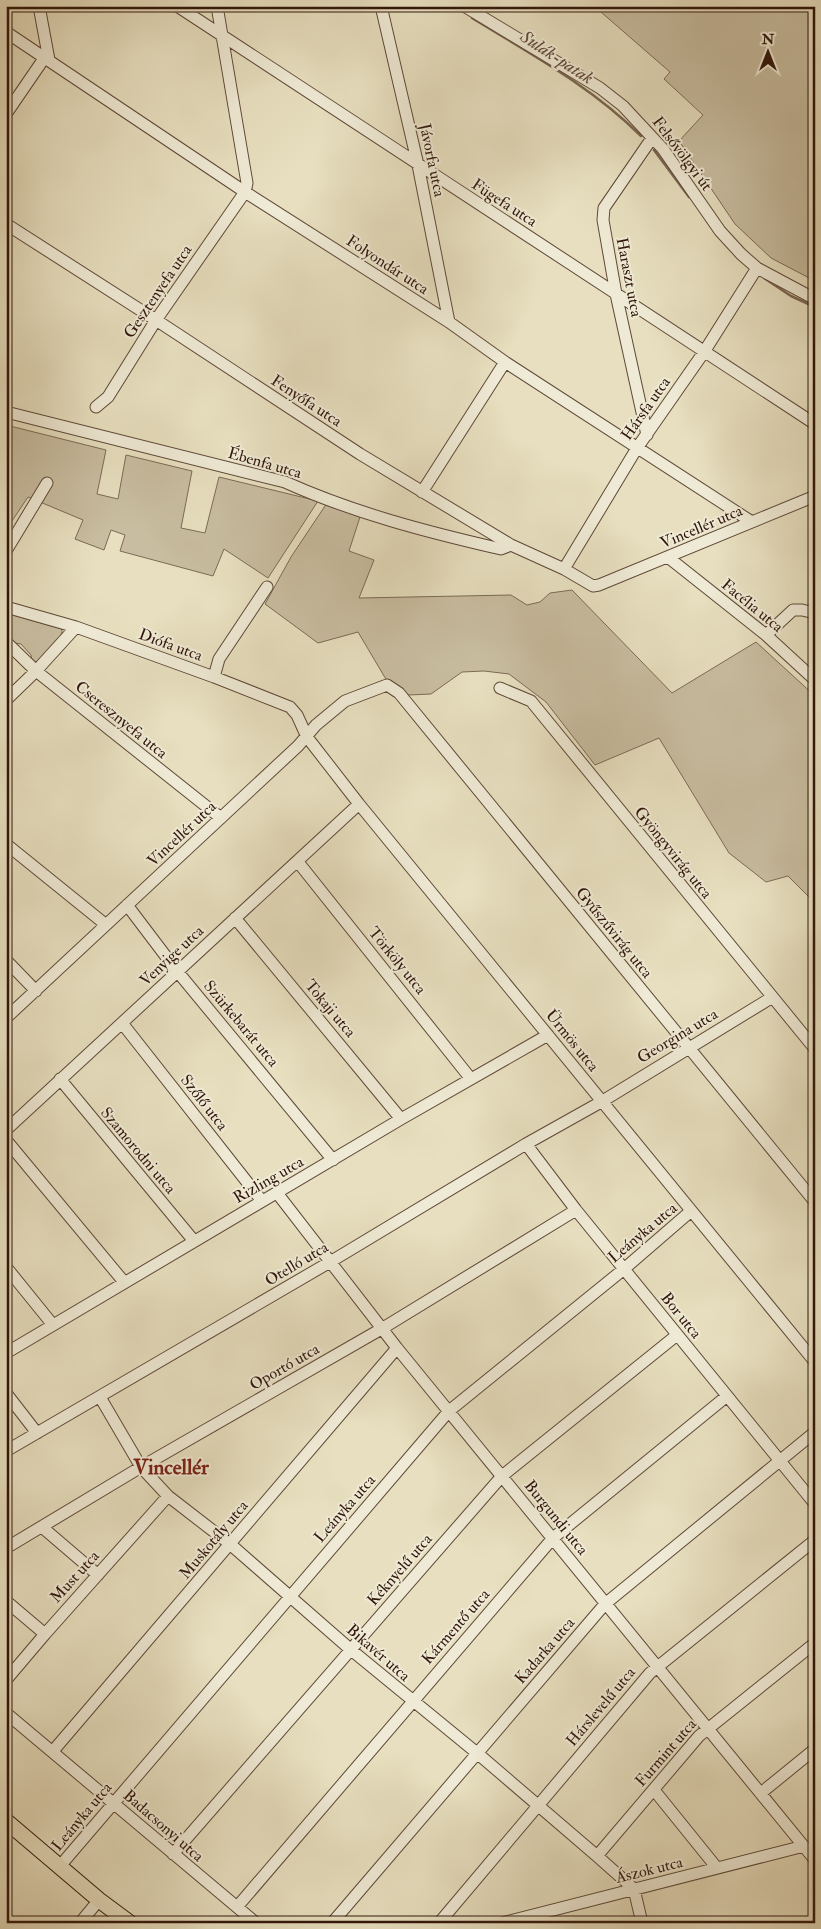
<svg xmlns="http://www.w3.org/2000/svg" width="821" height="1929" font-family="'IM FELL Double Pica',serif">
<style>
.green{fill:#c8bda0;stroke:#7c6a56}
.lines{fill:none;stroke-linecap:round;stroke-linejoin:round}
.stream{stroke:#796652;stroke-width:2.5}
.minor-casing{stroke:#5e4838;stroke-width:13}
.major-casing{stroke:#31160b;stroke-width:17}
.minor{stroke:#efead5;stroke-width:11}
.major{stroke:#e7dfbf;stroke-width:15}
.labels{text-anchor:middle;stroke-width:4;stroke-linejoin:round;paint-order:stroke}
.street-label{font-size:16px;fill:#31160b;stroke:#efead5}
.water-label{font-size:18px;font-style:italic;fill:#614b3b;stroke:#efead5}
.district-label{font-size:21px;font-weight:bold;fill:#7a1f14;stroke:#efead5}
</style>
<rect width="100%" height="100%" fill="#e7dfbf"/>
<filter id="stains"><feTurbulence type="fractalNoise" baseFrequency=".004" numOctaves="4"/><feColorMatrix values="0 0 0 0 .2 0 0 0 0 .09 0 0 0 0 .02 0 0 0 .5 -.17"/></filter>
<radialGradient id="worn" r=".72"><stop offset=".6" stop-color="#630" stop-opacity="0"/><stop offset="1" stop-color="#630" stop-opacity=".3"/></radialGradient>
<!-- green -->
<path class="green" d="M 594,6 L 815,6 L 815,281 L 771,258 L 735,224 L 679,141 L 703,115 L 664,79 L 670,72 Z
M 6,425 L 106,450 L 97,494 L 118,499 L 126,455 L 192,471 L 181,528 L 205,533 L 219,477 L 318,501 L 268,578 L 224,549 L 213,576 L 120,551 L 125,535 L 111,530 L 104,550 L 75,539 L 83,520 L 28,497 L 6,530 Z
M 327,503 L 360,517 L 349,551 L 374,560 L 359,598 L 511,595 L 527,605 L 540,602 L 550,593 L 572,590 L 672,693 L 756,642 L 815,696 L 815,903 L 788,876 L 766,882 L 729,853 L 659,738 L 595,765 L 546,702 L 509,674 L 484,671 L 462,672 L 431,694 L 408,695 L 387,681 L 358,632 L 318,643 L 265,604 L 291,557 Z
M 6,613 L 62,629 C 63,641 46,659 35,662 L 32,660 L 31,655 L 21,644 L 14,643 L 6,636 Z"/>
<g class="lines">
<!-- stream -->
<path class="stream" d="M 454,6 L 461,11
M 472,18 C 531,54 592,87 641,136
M 654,150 L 689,197
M 764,278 L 791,296 L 815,307"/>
<defs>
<path id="minor" d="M 39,6 L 49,60
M 177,6 L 815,424
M 381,6 L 418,165 L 449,322
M 464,6 L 600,88 L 623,106 L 663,149 L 720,231 L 741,254 L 757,268 L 815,299
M 6,32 L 245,192 L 449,322 L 505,362 L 752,522
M 6,114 L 45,57
M 6,224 L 156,320 L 360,454 L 511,545 L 564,569 L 593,586 L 599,585 L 815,496
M 96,407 L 108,397 L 156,320 L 245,192 L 247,183 L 217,6
M 6,412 L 285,482 C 354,513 427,532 501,549 L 511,545
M 647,435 L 616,294 L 603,220 L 604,208 L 652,138
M 422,492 L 505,362
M 6,551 L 47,483
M 669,558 L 766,635 L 815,680
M 564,569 L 637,448 L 704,352 L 757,268
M 6,607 L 76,627 L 214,677 L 290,707 L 297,715 L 307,737 L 359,804 L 815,1362
M 766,635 L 793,610 L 802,610 L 815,613
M 6,642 L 36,671 L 221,818
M 214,677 L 219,659 L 267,587
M 500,688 L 531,701 L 815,1049
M 6,700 L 36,671 L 76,627
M 6,844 L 105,924
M 298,862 L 471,1079
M 127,905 L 177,971 L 333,1160
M 235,918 L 401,1119
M 6,960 L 36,991
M 6,1018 L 298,746 L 316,725 L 345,701 L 387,685 L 399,693 L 815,1202
M 122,1023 L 262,1201
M 60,1079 L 194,1241
M 6,1130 L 359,804
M 6,1140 L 124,1282
M 526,1144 L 576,1210 L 815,1504
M 277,1193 L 397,1348 L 815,1860
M 6,1267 L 53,1325
M 6,1353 L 401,1119 L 548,1035
M 6,1393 L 37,1433
M 100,1397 L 141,1467 L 168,1496 L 230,1544 L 350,1649 L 477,1753 L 597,1856 L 634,1889 L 642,1923
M 6,1451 L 330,1262 L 526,1144 L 601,1102 L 771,998
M 42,1527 L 98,1575
M 6,1548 L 141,1467 L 383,1328 L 576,1210
M 6,1601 L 45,1634
M 6,1680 L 45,1634 L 168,1496
M 6,1713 L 256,1923
M 53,1751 L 397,1348
M 654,1790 L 717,1868
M 761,1793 L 815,1749
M 173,1854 L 502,1476 L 677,1335
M 597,1856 L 699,1736 L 815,1643
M 60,1866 L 449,1411 L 624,1269 L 691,1211
M 237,1907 L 553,1538 L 727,1396
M 80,1923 L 99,1900
M 332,1923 L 605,1604 L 815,1432
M 439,1923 L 650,1673 L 815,1540
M 502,1923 L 804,1846"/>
<path id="major" d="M 6,1821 L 99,1900 L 130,1923"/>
</defs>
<!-- minor casing -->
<use href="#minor" class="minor-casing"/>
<!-- major casing -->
<use href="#major" class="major-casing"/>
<!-- minor -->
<use href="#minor" class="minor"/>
<!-- major -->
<use href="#major" class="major"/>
</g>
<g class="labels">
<!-- street labels -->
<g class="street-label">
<text transform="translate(683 153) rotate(53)" y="6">Felsővölgyi út</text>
<text transform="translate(433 160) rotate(78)" y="6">Jávorfa utca</text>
<text transform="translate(505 202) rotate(33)" y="6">Fügefa utca</text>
<text transform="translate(388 264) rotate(33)" y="6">Folyondár utca</text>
<text transform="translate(630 277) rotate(79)" y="6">Haraszt utca</text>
<text transform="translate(157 291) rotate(-56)" y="6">Gesztenyefa utca</text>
<text transform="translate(307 400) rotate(33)" y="6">Fenyőfa utca</text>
<text transform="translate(645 408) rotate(-55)" y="6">Hársfa utca</text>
<text transform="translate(265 462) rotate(16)" y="6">Ébenfa utca</text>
<text transform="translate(701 526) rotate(-23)" y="6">Vincellér utca</text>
<text transform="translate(753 605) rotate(39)" y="6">Facélia utca</text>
<text transform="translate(171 644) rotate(20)" y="6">Diófa utca</text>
<text transform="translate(122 719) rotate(39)" y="6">Cseresznyefa utca</text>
<text transform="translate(181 833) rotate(-43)" y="6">Vincellér utca</text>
<text transform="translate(674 852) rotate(51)" y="6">Gyöngyvirág utca</text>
<text transform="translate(615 932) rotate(51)" y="6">Gyűszűvirág utca</text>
<text transform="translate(171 955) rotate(-43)" y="6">Venyige utca</text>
<text transform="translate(398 960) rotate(51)" y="6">Törköly utca</text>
<text transform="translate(331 1008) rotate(50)" y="6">Tokaji utca</text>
<text transform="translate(242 1023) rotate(50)" y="6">Szürkebarát utca</text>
<text transform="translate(677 1035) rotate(-31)" y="6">Georgina utca</text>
<text transform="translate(573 1040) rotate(51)" y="6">Ürmös utca</text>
<text transform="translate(205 1102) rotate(52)" y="6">Szőlő utca</text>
<text transform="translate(139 1150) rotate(50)" y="6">Szamorodni utca</text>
<text transform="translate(268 1179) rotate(-30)" y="6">Rizling utca</text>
<text transform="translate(642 1232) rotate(-40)" y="6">Leányka utca</text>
<text transform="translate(296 1263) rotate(-31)" y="6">Otelló utca</text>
<text transform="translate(682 1315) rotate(51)" y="6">Bor utca</text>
<text transform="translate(284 1366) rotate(-30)" y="6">Oportó utca</text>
<text transform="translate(344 1508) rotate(-49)" y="6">Leányka utca</text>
<text transform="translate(557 1517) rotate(51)" y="6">Burgundi utca</text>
<text transform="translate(213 1539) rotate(-50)" y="6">Muskotály utca</text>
<text transform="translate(399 1569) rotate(-49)" y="6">Kéknyelű utca</text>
<text transform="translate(74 1576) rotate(-48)" y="6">Must utca</text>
<text transform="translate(455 1626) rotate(-49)" y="6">Kármentő utca</text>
<text transform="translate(544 1650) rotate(-49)" y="6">Kadarka utca</text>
<text transform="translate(379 1652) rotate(41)" y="6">Bikavér utca</text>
<text transform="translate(600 1706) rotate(-50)" y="6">Hárslevelű utca</text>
<text transform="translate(665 1752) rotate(-49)" y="6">Furmint utca</text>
<text transform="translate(81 1816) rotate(-50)" y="6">Leányka utca</text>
<text transform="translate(164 1825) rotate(41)" y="6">Badacsonyi utca</text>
<text transform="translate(649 1869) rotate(-14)" y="6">Ászok utca</text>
</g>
<!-- water labels -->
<g class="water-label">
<text transform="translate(557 57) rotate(33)" y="6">Sulák-patak</text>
</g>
<!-- district labels -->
<g class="district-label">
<text x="171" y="1474">Vincellér</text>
</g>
</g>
<!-- margin -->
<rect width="821" height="1929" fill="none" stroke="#e7dfbf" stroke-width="25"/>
<rect x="8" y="8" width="806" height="1914" fill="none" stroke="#31160b" stroke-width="2.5"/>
<rect x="12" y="12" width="796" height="1904" fill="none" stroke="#31160b"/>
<!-- north arrow -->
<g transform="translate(768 52)" stroke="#efead5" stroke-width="4" paint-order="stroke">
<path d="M0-4L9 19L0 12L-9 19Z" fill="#31160b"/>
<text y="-8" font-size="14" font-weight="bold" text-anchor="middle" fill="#31160b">N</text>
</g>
<rect width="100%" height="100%" filter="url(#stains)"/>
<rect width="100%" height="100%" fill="url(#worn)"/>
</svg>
